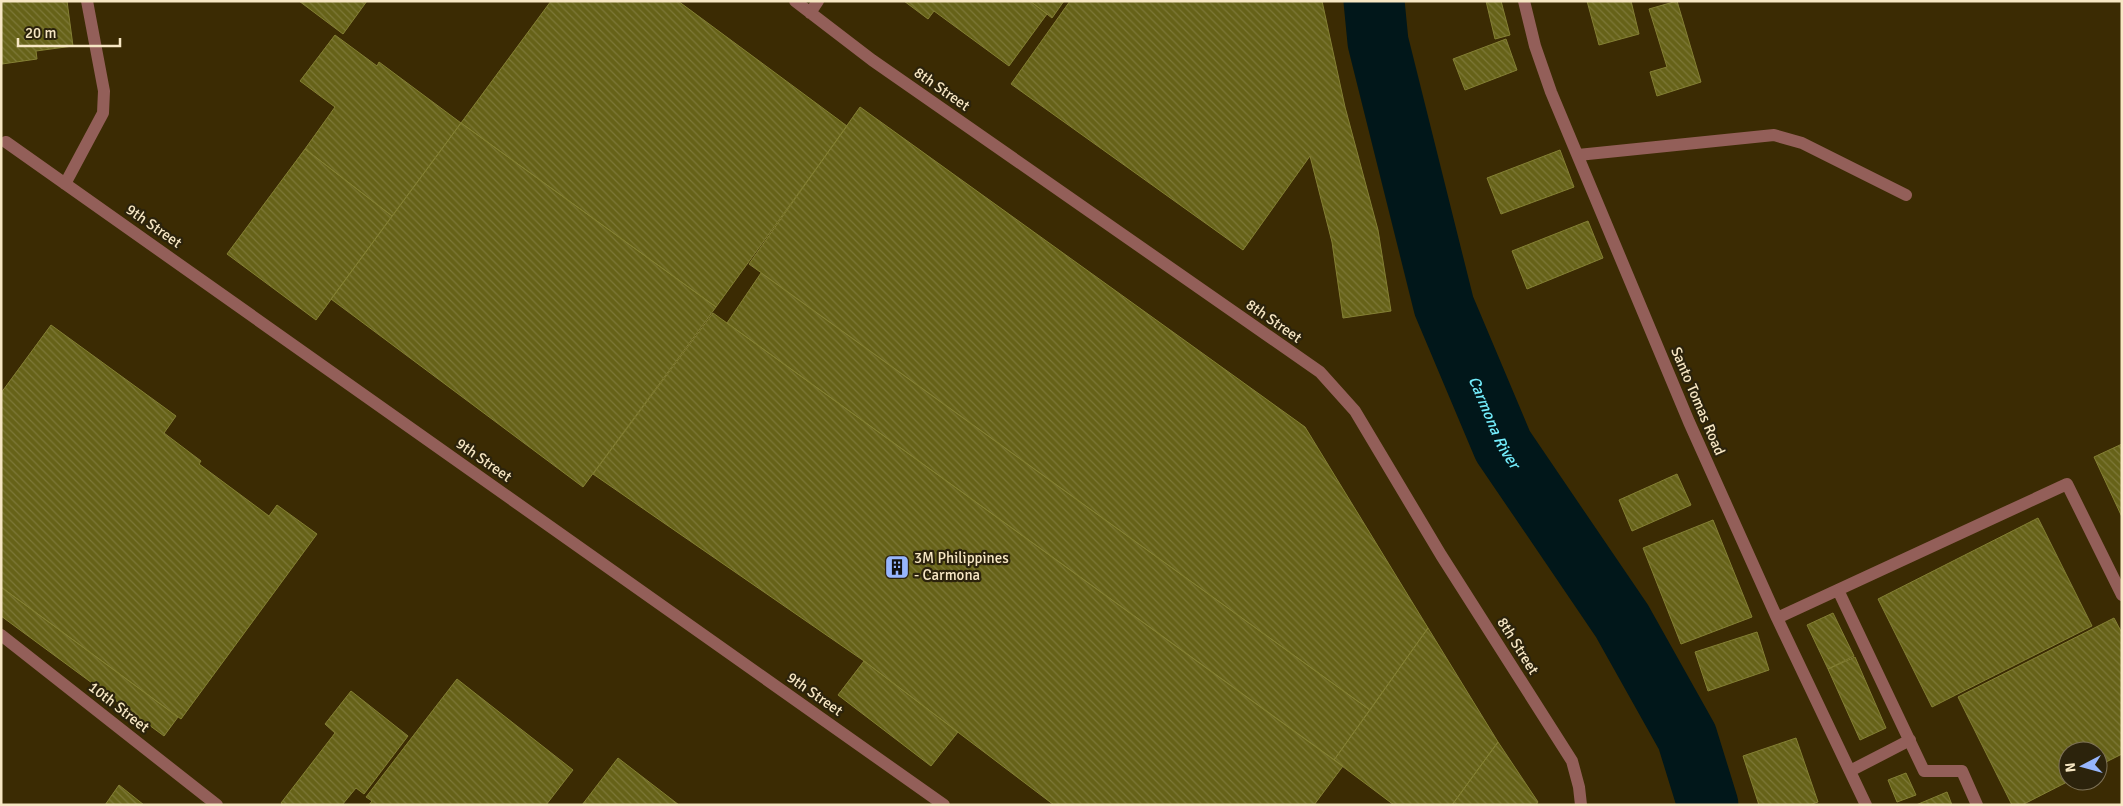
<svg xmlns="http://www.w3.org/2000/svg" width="2123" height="806" font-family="Signika,sans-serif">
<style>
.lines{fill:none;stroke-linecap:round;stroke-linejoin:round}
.river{stroke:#01171a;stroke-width:61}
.building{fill:url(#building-back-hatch);stroke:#848034}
.minor{stroke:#935f59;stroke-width:12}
.labels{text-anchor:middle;stroke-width:4.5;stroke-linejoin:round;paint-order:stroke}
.street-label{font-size:15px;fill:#f7e7c4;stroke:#2c230c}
.poi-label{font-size:15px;fill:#f7e7c4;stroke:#2c230c;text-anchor:start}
.water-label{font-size:16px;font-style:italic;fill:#73edfc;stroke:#2c230c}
</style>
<defs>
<pattern id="building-back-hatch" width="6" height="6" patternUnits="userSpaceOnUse" patternTransform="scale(1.25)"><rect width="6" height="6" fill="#666218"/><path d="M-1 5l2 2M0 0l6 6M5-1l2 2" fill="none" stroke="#7d7838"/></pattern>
</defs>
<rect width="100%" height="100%" fill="#3b2b03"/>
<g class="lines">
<!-- river -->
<path class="river" id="s1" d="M 1374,1 L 1378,42 L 1444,306 L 1503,446 L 1622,621 L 1687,737 L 1708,805"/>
</g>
<!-- building -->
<path class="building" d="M 1,1 L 67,1 L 73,46 L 36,51 L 37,59 L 2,64 Z
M 299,1 L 367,1 L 343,34 Z
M 551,1 L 678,1 L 847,126 L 716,307 L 461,123 Z
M 904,1 L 1030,1 L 1047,14 L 1009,66 L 934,11 L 928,19 Z
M 1030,1 L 1064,1 L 1052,18 Z
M 1070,1 L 1322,1 L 1345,107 L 1378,230 L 1391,311 L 1343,318 L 1332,242 L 1310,156 L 1243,250 L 1011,84 Z
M 1486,1 L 1501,1 L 1510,35 L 1495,39 Z
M 1587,1 L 1631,1 L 1639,34 L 1599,45 Z
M 1677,1 L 1701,82 L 1657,96 L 1650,72 L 1667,67 L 1649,9 Z
M 335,35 L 377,66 L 379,62 L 461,123 L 392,216 L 305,149 L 335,107 L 300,81 Z
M 1506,39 L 1517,70 L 1465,90 L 1453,59 Z
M 860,107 L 1305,427 L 1428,628 L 1370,710 L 749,264 Z
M 461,123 L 716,307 L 583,487 L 331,299 Z
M 305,149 L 392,216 L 316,320 L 227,254 Z
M 1560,150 L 1574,187 L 1501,214 L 1487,178 Z
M 1588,221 L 1603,258 L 1527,289 L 1512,251 Z
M 761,273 L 1370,710 L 1334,760 L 727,323 Z
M 713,313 L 1343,766 L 1314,805 L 1054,805 L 864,661 L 593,474 Z
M 51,325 L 176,416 L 164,433 L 201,461 L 199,464 L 269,516 L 277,505 L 317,534 L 181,719 L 1,587 L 1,393 Z
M 2122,444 L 2122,517 L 2094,457 Z
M 1677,474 L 1691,505 L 1632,531 L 1619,500 Z
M 2038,518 L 2092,626 L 1932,707 L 1878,599 Z
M 1713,520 L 1752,617 L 1681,644 L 1643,548 Z
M 1,587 L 178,717 L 164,736 L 1,616 Z
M 1833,613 L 1854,656 L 1828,669 L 1807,625 Z
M 2114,618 L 2122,633 L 2122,754 L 2098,766 L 2098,751 L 2068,751 L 2069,781 L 2022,805 L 2012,805 L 1958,697 Z
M 1428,628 L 1498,742 L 1452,805 L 1394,805 L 1334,760 Z
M 1757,632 L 1769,670 L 1708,691 L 1695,652 Z
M 1855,657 L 1886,728 L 1860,740 L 1828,669 Z
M 864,661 L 958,732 L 931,766 L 838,695 Z
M 457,679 L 573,770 L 546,805 L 369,805 L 372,801 L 366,797 Z
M 351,691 L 408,736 L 364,794 L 356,788 L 342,805 L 284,805 L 281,803 L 335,733 L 325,724 Z
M 1796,738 L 1818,802 L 1809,805 L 1759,805 L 1743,756 Z
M 1498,742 L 1538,802 L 1536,805 L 1452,805 Z
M 618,758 L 679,805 L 582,805 Z
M 1906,773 L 1916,795 L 1897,802 L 1888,780 Z
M 119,785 L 144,805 L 105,805 Z
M 1947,792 L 1952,805 L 1916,805 Z"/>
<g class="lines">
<!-- minor -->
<path class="minor" d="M 795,1 L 872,60 L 1320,372 L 1355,411 L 1441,555 L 1572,761 L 1579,787 L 1581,805
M 1524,1 L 1535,46 L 1551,92 L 1689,422 L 1777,618 L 1866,805
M 810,13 L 818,1
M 6,142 L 944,805
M 1578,155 L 1774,135 L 1802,143 L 1906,195
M 65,184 L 103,113 L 104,91 L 87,1
M 1838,590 L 1924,771 L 1962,771 L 1977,805
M 1777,618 L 2067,484 L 2122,595
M 1,635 L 217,805
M 1850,771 L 1910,740"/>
</g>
<!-- icons -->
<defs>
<symbol id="building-square" viewBox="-11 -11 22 22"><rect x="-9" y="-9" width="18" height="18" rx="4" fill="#97b6fd" stroke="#2c230c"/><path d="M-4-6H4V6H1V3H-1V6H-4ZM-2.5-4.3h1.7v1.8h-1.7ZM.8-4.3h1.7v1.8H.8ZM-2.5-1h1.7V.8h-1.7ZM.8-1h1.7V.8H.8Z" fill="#111"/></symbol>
</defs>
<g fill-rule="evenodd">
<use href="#building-square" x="883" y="553" width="28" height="28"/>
</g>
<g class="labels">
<!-- street labels -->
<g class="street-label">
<text transform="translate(942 89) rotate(35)" y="5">8th Street</text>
<text transform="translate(154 226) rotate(35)" y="5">9th Street</text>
<text transform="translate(1274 321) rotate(35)" y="5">8th Street</text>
<text transform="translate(1698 401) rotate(67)" y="5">Santo Tomas Road</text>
<text transform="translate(484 460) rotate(35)" y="5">9th Street</text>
<text transform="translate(1518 646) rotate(58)" y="5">8th Street</text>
<text transform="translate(815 694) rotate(35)" y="5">9th Street</text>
<text transform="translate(119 707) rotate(38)" y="5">10th Street</text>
</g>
<!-- poi labels -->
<g class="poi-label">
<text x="914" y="563">3M Philippines<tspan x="914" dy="17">- Carmona</tspan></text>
</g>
<!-- water labels -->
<g class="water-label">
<text dy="6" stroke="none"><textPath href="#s1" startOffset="440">Carmona River</textPath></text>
</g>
</g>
<!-- border -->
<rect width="2123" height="806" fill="none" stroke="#f7e7c4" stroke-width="5"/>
<!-- north arrow -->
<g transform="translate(2083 766) rotate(264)"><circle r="24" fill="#2c230c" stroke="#7d7156"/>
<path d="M0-4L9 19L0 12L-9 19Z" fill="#97b6fd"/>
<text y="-8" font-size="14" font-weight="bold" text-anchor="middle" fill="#f7e7c4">N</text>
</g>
<!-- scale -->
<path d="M18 38v8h102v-8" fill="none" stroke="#f7e7c4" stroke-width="2.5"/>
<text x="25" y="38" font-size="15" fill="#f7e7c4" stroke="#2c230c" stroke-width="4" paint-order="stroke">20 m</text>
</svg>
